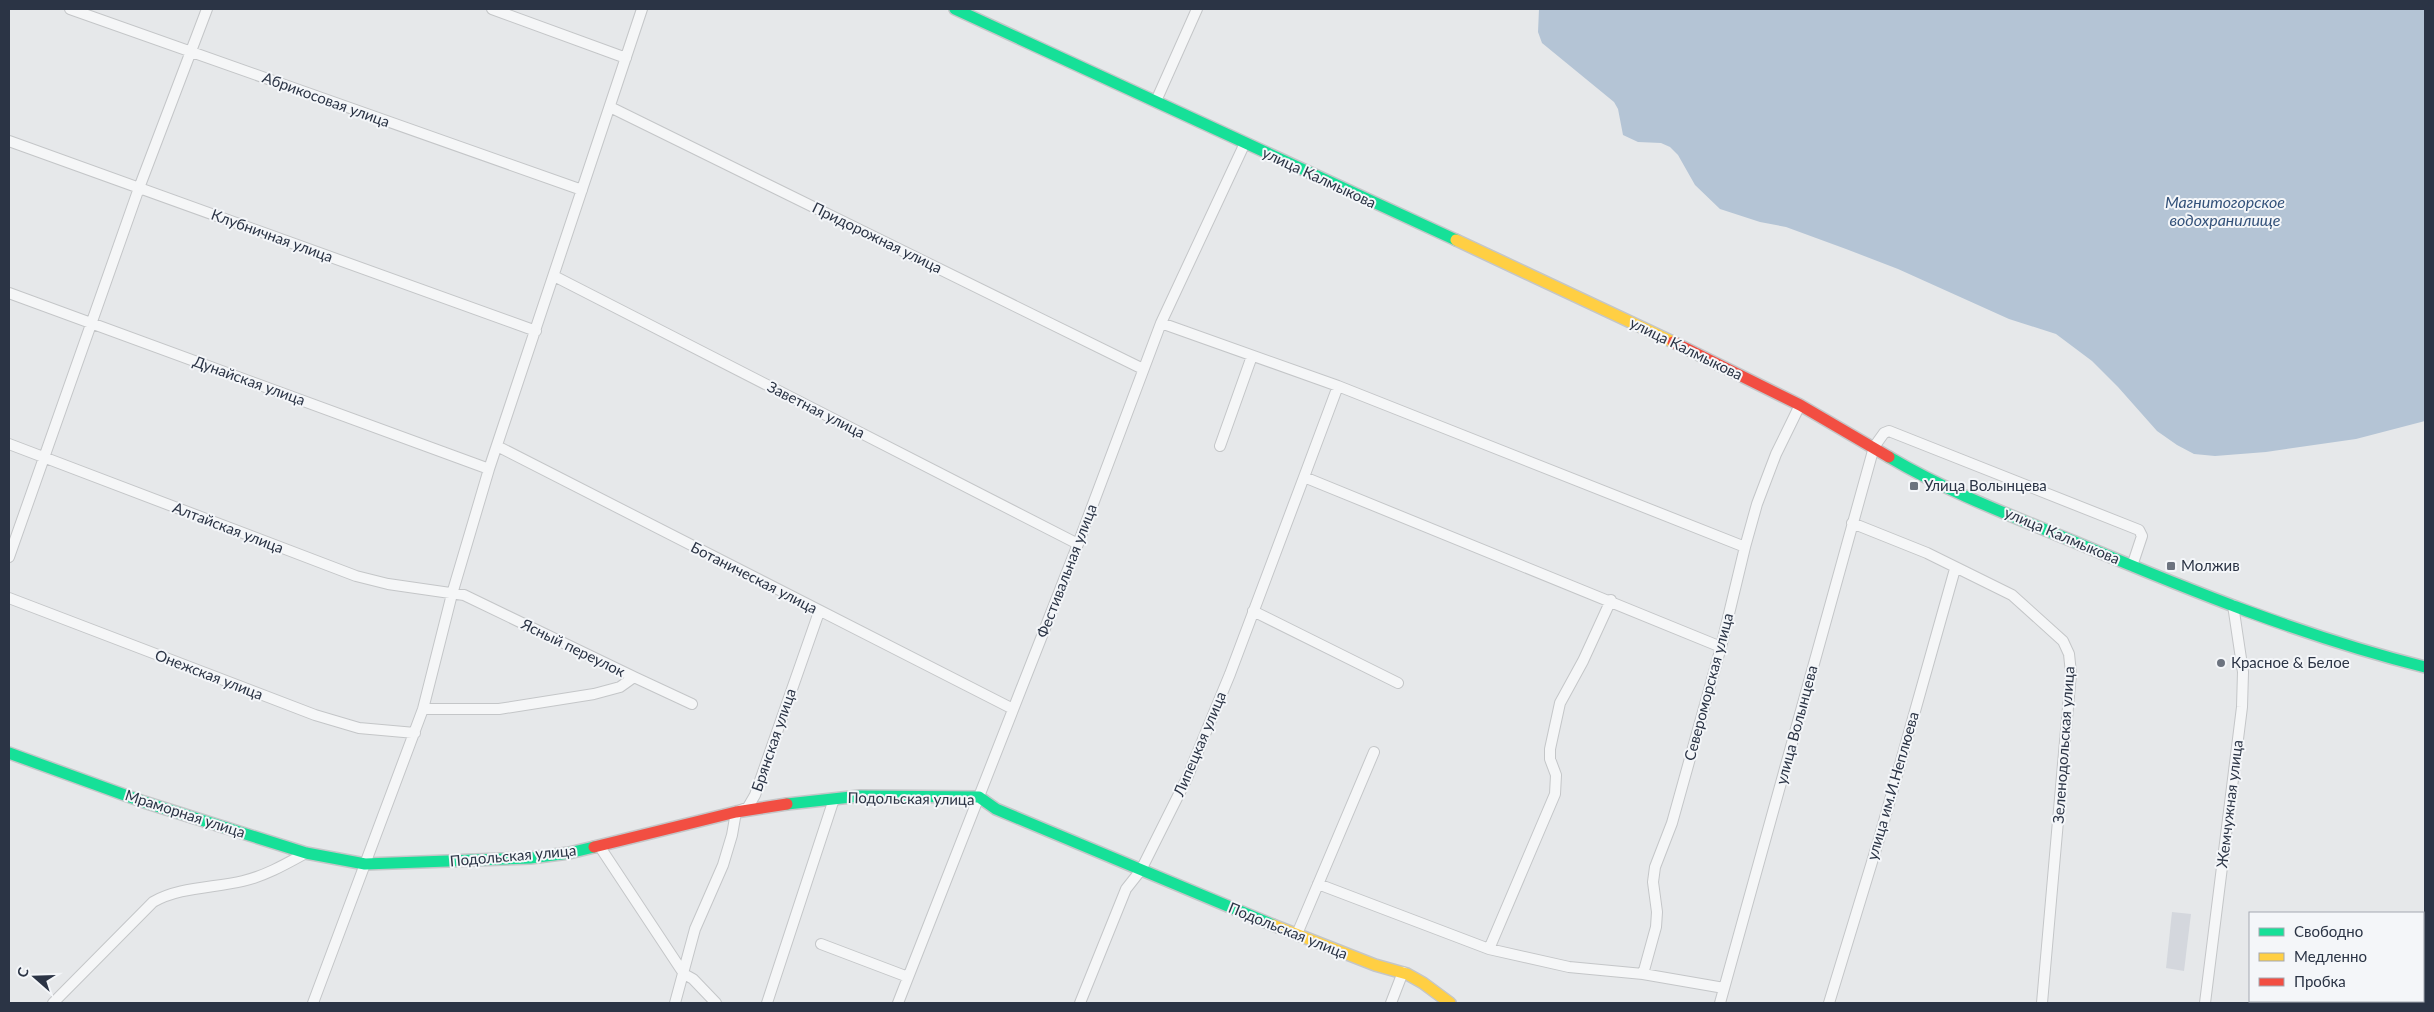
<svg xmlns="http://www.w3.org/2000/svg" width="2434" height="1012" font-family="Lato,sans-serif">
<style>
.built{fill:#d4d7dd}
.water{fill:#b4c4d5}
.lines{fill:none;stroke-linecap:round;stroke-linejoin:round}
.street-casing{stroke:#c4c6c8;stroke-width:12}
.fast-casing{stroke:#c4c6c8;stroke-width:14}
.slow-casing{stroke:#c4c6c8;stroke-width:14}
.jam-casing{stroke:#c4c6c8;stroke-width:14}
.street{stroke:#f5f6f7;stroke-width:10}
.fast{stroke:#16e098;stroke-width:11}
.slow{stroke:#ffcf43;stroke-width:11}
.jam{stroke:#f24e42;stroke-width:11}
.poi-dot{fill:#6c737f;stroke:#f4f6f9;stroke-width:2}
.labels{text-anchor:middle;stroke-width:4;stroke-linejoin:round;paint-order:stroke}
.street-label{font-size:15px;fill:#2b3445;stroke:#f4f6f9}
.poi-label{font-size:15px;fill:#2b3445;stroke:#f4f6f9;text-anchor:start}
.water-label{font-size:16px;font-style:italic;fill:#34527a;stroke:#f4f6f9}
</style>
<rect width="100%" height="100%" fill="#e6e8ea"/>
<!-- built -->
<path class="built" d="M 2172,912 L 2191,914 L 2184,971 L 2166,968 Z"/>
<!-- water -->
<path class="water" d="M 1539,9 L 2425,9 L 2425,421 L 2356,439 L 2266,452 L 2215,456 L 2194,454 L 2177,445 L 2157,431 L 2118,387 L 2092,361 L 2056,334 L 2009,319 L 1898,269 L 1846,249 L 1786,227 L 1760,222 L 1720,209 L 1695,185 L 1678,155 L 1670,147 L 1661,143 L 1638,142 L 1623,135 L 1618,109 L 1614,102 L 1542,43 L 1538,32 Z"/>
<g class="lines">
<defs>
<path id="street" d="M 70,9 L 582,190
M 492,9 L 626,58
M 1156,101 L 1197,9
M 610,107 L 1143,369
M 9,141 L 536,331
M 554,276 L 1078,544
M 9,293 L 489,469
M 1161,323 L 1338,386 L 1745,547
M 1338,386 L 1304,477 L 1721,647
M 9,444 L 356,576 L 388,584 L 464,595 L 634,677 L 620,687 L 594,694 L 499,709 L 423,709
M 497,446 L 1013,709
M 1220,446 L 1252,356
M 1852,523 L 1927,553 L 2012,595 L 2063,641 L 2069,654 L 2071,673 L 2042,1003
M 9,557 L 139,188 L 207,9
M 9,598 L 315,715 L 359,728 L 415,733
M 1253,611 L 1398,683
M 634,677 L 692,704
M 600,847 L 684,974 L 693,979 L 716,1003
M 1318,884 L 1489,949 L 1569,967 L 1643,974 L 1724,988
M 1297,934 L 1374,752
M 821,944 L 908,977
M 1489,949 L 1555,794 L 1556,775 L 1550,759 L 1550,749 L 1560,703 L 1583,661 L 1611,600
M 1643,974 L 1656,927 L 1657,912 L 1653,882 L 1655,867 L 1672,823 L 1721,647 L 1745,547 L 1757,504 L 1776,454 L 1800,405
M 53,1003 L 153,902 C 179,887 213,888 243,881 C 265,876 286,864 306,853
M 313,1003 L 423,709 L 452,594 L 489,469 L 642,9
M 675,1003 L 695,929 L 723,865 L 732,835 L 736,812 L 748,807 L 755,795 L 819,612
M 767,1003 L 834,799
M 898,1003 L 1078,544 L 1161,323 L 1245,143
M 1080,1003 L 1126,889 L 1141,870 L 1187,778 L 1230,674 L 1304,477
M 1391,1003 L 1403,972
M 1720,1003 L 1874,447 L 1884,433 L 1889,431 L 2139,530 L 2142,536 L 2132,566
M 1829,1003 L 1879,839 L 1955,569
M 2205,1003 L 2242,707 L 2243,672 L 2233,605"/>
<path id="fast" d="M 955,9 L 1456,240
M 1889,457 C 1948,492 2012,516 2075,542 C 2189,590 2305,637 2425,667
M 9,753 L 144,802 L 306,853 L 365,864 L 530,858 L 569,853 L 594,847
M 787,804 L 860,796 L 979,797 L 996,809 L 1273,925"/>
<path id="slow" d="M 1456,240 L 1673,342
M 1273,925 L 1375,965 L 1407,974 L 1423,983 L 1450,1003"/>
<path id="jam" d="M 1673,342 L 1800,405 L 1889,457
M 594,847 L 736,812 L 787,804"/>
</defs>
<!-- street casing -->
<use href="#street" class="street-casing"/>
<!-- fast casing -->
<use href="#fast" class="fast-casing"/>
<!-- slow casing -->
<use href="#slow" class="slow-casing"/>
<!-- jam casing -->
<use href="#jam" class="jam-casing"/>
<!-- street -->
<use href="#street" class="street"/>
<!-- fast -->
<use href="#fast" class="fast"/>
<!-- slow -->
<use href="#slow" class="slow"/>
<!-- jam -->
<use href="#jam" class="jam"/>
</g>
<!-- markers -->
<g class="poi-dot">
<rect x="1909" y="481" width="10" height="10" rx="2.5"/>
<rect x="2166" y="561" width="10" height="10" rx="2.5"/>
<circle cx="2221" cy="663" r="5"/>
</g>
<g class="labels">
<!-- street labels -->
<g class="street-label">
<text transform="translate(326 100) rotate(20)" y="5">Абрикосовая улица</text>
<text transform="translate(1319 178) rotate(25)" y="5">улица Калмыкова</text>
<text transform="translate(272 236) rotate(20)" y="5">Клубничная улица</text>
<text transform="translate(877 238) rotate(26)" y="5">Придорожная улица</text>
<text transform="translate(1686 349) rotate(26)" y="5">улица Калмыкова</text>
<text transform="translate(249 381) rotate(20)" y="5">Дунайская улица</text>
<text transform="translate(816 410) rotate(27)" y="5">Заветная улица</text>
<text transform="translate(228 528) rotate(21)" y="5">Алтайская улица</text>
<text transform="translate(2062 536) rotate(23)" y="5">улица Калмыкова</text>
<text transform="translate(1067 571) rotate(-69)" y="5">Фестивальная улица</text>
<text transform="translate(754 578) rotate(27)" y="5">Ботаническая улица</text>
<text transform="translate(573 648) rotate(26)" y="5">Ясный переулок</text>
<text transform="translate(209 675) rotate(21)" y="5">Онежская улица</text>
<text transform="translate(1709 687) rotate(-75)" y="5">Североморская улица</text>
<text transform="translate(1797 725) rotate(-75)" y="5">улица Волынцева</text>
<text transform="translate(774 740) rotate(-71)" y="5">Брянская улица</text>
<text transform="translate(1200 744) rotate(-67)" y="5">Липецкая улица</text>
<text transform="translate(2064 745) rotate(-86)" y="5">Зеленодольская улица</text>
<text transform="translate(1893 786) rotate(-74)" y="5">улица им.И.Неплюева</text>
<text transform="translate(911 799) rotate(1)" y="5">Подольская улица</text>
<text transform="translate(2230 804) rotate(-83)" y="5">Жемчужная улица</text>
<text transform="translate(185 814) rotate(18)" y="5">Мраморная улица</text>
<text transform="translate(513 856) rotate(-5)" y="5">Подольская улица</text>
<text transform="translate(1288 931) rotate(22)" y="5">Подольская улица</text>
</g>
<!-- poi labels -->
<g class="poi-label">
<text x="1924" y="491">Улица Волынцева</text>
<text x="2181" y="571">Молжив</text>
<text x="2231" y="668">Красное &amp; Белое</text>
</g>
<!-- water labels -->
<g class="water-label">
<text x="2225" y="208">Магнитогорское<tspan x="2225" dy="18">водохранилище</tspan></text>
</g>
</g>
<!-- border -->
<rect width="2434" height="1012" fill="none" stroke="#2b3445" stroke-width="20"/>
<!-- legend -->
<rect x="2249" y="912" width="175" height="90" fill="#f4f6f9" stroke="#a4a8b1"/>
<rect x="2259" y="928" width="25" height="8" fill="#16e098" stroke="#a4a8b1"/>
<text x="2294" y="937" font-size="15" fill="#2b3445">Свободно</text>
<rect x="2259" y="953" width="25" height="8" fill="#ffcf43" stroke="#a4a8b1"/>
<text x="2294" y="962" font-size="15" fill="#2b3445">Медленно</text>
<rect x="2259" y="978" width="25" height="8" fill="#f24e42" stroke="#a4a8b1"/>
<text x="2294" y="987" font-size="15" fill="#2b3445">Пробка</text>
<!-- north arrow -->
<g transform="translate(35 977) rotate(290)" stroke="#f4f6f9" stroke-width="4" paint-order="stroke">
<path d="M0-4L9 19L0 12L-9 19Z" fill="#2b3445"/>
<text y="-8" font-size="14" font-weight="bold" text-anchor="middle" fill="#2b3445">С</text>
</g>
</svg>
